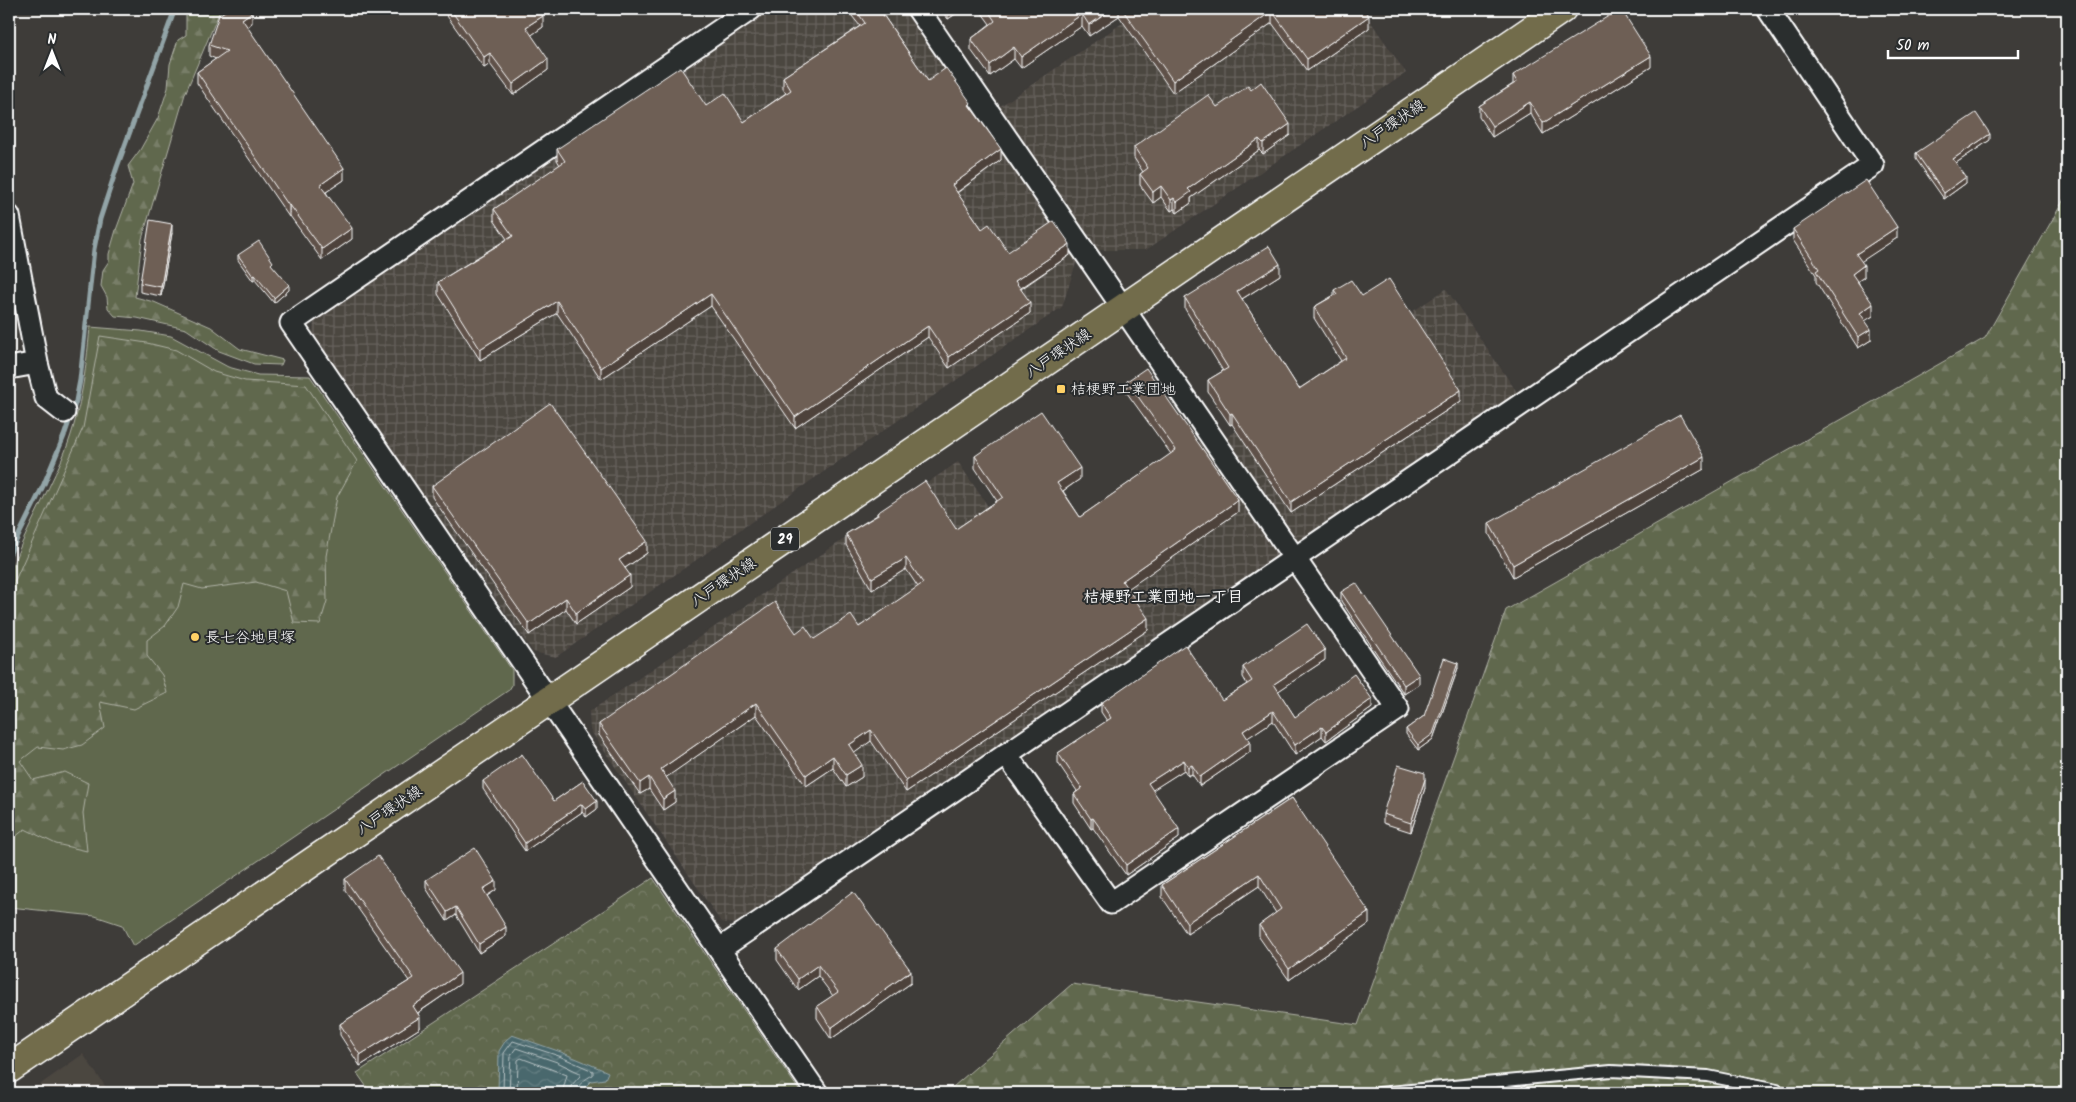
<svg xmlns="http://www.w3.org/2000/svg" width="2076" height="1102" font-family="Kalam,'Klee One',sans-serif">
<style>
.built{fill:#4c4641}
.industrial{fill:url(#industrial-grid)}
.green{fill:#60674d;stroke:#b0b3a6}
.forest{fill:url(#forest-firs);stroke:#b0b3a6}
.park{fill:url(#park-crowns);stroke:#b0b3a6}
.water{fill:url(#water-waves);stroke:#92a4a7}
.lines{fill:none;stroke-linecap:round;stroke-linejoin:round}
.shore{stroke:#b7c3c5;stroke-width:1}
.stream{stroke:#92a4a7;stroke-width:5}
.lane-casing{stroke:#fff;stroke-width:14}
.street-casing{stroke:#fff;stroke-width:25}
.primary-casing{stroke:#fff;stroke-width:31}
.lane{stroke:#2a2d2e;stroke-width:10}
.street{stroke:#2a2d2e;stroke-width:21}
.primary{stroke:#726c4b;stroke-width:28}
.wall{fill:#5f5148;stroke:#fff}
.shaded-wall{fill:#4d423b;stroke:#fff}
.building{fill:#6e5e54;stroke:#fff}
.poi-dot{fill:#ffd166;stroke:#2a2d2e;stroke-width:2}
.labels{text-anchor:middle;stroke-width:4;stroke-linejoin:round;paint-order:stroke}
.shield{fill:#2a2d2e;stroke:#bfc0c0;stroke-width:1}
.shield-label{font-size:14px;font-weight:bold;fill:#fff}
.street-label{font-size:15px;fill:#fff;stroke:#2a2d2e}
.poi-label{font-size:15px;fill:#fff;stroke:#2a2d2e;text-anchor:start}
.neighbourhood-label{font-size:16px;font-weight:bold;fill:#fff;stroke:#2a2d2e}
</style>
<defs>
<pattern id="industrial-grid" width="8" height="8" patternUnits="userSpaceOnUse" patternTransform="scale(1.25)"><rect width="8" height="8" fill="#4c4641"/><path d="M0 4h8M4 0v8" fill="none" stroke="#67625e"/></pattern>
<pattern id="forest-firs" width="22" height="20" patternUnits="userSpaceOnUse" patternTransform="scale(1.25)"><rect width="22" height="20" fill="#60674d"/><path d="M5 1l3.5 6h-7zM16 11l3.5 6h-7z" fill="#787e68"/></pattern>
<pattern id="park-crowns" width="20" height="18" patternUnits="userSpaceOnUse" patternTransform="scale(1.25)"><rect width="20" height="18" fill="#60674d"/><path d="M2 6a3 3 0 1 1 6 0M12 15a3 3 0 1 1 6 0" fill="none" stroke="#787e68"/></pattern>
<pattern id="water-waves" width="16" height="10" patternUnits="userSpaceOnUse" patternTransform="scale(1.25)"><rect width="16" height="10" fill="#4a686d"/><path d="M0 5q4-4 8 0t8 0" fill="none" stroke="#657f83"/></pattern>
</defs>
<rect width="100%" height="100%" fill="#3e3c39"/>
<filter id="ink" filterUnits="userSpaceOnUse"><feTurbulence type="fractalNoise" baseFrequency=".02" numOctaves="2"/><feDisplacementMap in="SourceGraphic" scale="10" xChannelSelector="R" yChannelSelector="G"/><feConvolveMatrix kernelMatrix="1 2 1 2 8 2 1 2 1" color-interpolation-filters="sRGB"/></filter>
<g filter="url(#ink)">
<!-- built -->
<path class="built" d="M 83,1054 L 110,1093 L 28,1093 Z"/>
<!-- industrial -->
<path class="industrial" d="M 769,9 L 907,9 L 1078,257 L 1062,307 L 556,657 L 533,652 L 312,336 L 315,317 Z
M 1143,9 L 1362,9 L 1406,73 L 1146,250 L 1095,250 L 999,107 Z
M 1446,289 L 1519,395 L 735,924 L 721,922 L 590,730 L 589,712 L 958,462 L 1025,561 L 1200,440 L 1208,450 Z"/>
<!-- green -->
<path class="green" d="M 90,327 L 141,331 L 171,336 L 228,367 L 258,375 L 310,376 L 512,670 L 512,685 L 509,690 L 133,946 L 122,925 L 95,916 L 9,907 L 9,574 C 24,534 45,498 62,459 C 80,417 86,372 90,327 Z"/>
<!-- forest -->
<path class="forest" d="M 186,9 L 227,9 L 219,13 L 185,94 L 151,209 L 142,239 L 135,297 L 154,302 L 211,327 L 240,349 L 283,360 L 281,365 L 254,364 L 219,351 L 186,329 L 137,318 L 115,316 L 108,308 L 107,297 L 101,286 L 103,270 L 109,261 L 109,254 L 116,230 L 133,184 L 128,166 L 140,150 L 158,118 L 168,88 L 170,64 L 178,40 L 186,35 Z
M 2067,194 L 2067,1093 L 946,1093 L 1072,984 L 1358,1025 L 1506,610 L 1985,338 Z
M 100,336 L 147,343 L 176,350 L 214,372 L 245,381 L 306,385 L 357,461 L 337,497 L 326,556 L 327,601 L 320,624 L 294,623 L 286,591 L 256,582 L 202,589 L 184,584 L 178,607 L 165,626 L 147,640 L 147,656 L 162,675 L 167,693 L 134,709 L 100,702 L 105,728 L 82,745 L 63,750 L 38,747 L 20,761 L 33,780 L 65,772 L 88,783 L 83,813 L 87,851 L 56,844 L 25,829 L 9,842 L 9,594 L 83,428 Z"/>
<!-- park -->
<path class="park" d="M 653,878 L 801,1093 L 371,1093 L 357,1073 Z"/>
<!-- water -->
<path class="water" d="M 512,1035 L 561,1052 L 608,1072 L 605,1079 L 591,1081 L 579,1093 L 498,1093 L 499,1051 L 506,1040 Z"/>
<g class="lines">
<!-- shore -->
<path class="shore" d="M 503,1093 L 504,1053 L 513,1041 L 559,1056 L 593,1071 L 593,1075 C 586,1078 577,1085 576,1093
M 509,1093 L 511,1055 L 516,1048 L 557,1062 L 580,1073 L 580,1076 L 571,1086 L 570,1093
M 517,1093 L 518,1060 L 521,1058 L 567,1075 L 562,1093"/>
<!-- stream -->
<path class="stream" d="M 9,555 L 44,484 L 64,436 L 76,401 L 80,380 L 94,249 L 100,219 L 117,167 L 175,9"/>
<defs>
<path id="lane" d="M 1379,1093 L 1611,1071 L 1708,1076 L 1777,1090 L 1782,1093"/>
<path id="street" d="M 751,9 L 291,323 L 817,1093
M 918,9 L 1398,709 L 1111,903 L 1006,754
M 9,216 L 37,363 L 46,398 L 64,412
M 9,368 L 37,363
M 720,949 L 1873,165 L 1768,9"/>
<path id="primary" d="M 9,1069 L 1562,9"/>
</defs>
<!-- lane casing -->
<use href="#lane" class="lane-casing"/>
<!-- street casing -->
<use href="#street" class="street-casing"/>
<!-- primary casing -->
<use href="#primary" class="primary-casing"/>
<!-- lane -->
<use href="#lane" class="lane"/>
<!-- street -->
<use href="#street" class="street"/>
<!-- primary -->
<use href="#primary" class="primary"/>
</g>
<!-- wall -->
<path class="wall" d="M 442,9 L 538,9 L 543,27 L 531,35 L 548,70 L 513,95 L 490,64 L 484,68 Z
M 852,9 L 879,9 L 928,81 L 971,108 L 1001,160 L 957,193 L 982,229 L 1008,252 L 1070,255 L 1021,289 L 1030,313 L 949,368 L 928,337 L 795,428 L 711,306 L 601,379 L 557,313 L 480,360 L 438,294 L 438,282 L 507,239 L 494,220 L 494,209 L 560,165 L 557,160 L 557,149 L 706,106 L 744,122 L 786,93 L 783,89 L 783,77 L 860,26 L 852,16 Z
M 940,9 L 963,9 L 948,19 Z
M 979,9 L 1363,9 L 1369,28 L 1307,71 L 1272,23 L 1173,93 L 1119,16 L 1089,36 L 1082,26 L 1021,68 L 1014,59 L 990,76 L 971,50 L 971,39 L 990,24 Z
M 252,23 L 247,27 L 344,180 L 326,192 L 352,239 L 322,260 L 290,216 L 289,217 L 197,83 L 197,72 L 216,59 L 209,56 L 209,45 Z
M 1651,67 L 1543,134 L 1530,113 L 1492,137 L 1479,117 L 1479,106 L 1513,84 L 1513,75 Z
M 1251,90 L 1290,135 L 1263,154 L 1259,150 L 1191,198 L 1191,203 L 1177,213 L 1174,209 L 1171,211 L 1161,197 L 1153,203 L 1140,185 L 1140,174 L 1143,172 L 1134,158 L 1134,147 L 1217,107 Z
M 1990,140 L 1956,163 L 1966,183 L 1944,199 L 1916,159 L 1916,153 Z
M 1793,229 L 1897,238 L 1861,261 L 1864,277 L 1858,281 L 1873,316 L 1865,320 L 1871,340 L 1858,348 L 1816,282 L 1816,275 L 1793,240 Z
M 172,233 L 161,296 L 140,292 L 140,283 Z
M 238,255 L 273,267 L 289,290 L 274,303 L 255,280 L 253,281 L 238,260 Z
M 1280,275 L 1242,299 L 1299,389 L 1341,361 L 1314,318 L 1314,307 L 1334,295 L 1334,290 L 1362,296 L 1461,401 L 1291,513 L 1232,424 L 1230,425 L 1208,392 L 1208,380 L 1223,371 L 1185,309 L 1185,298 Z
M 1127,381 L 1238,512 L 1127,589 L 1148,630 L 906,792 L 871,741 L 854,753 L 862,777 L 846,787 L 833,768 L 806,786 L 756,715 L 666,777 L 675,802 L 663,810 L 649,789 L 640,794 L 599,735 L 599,724 L 796,633 L 814,639 L 859,627 L 918,587 L 906,569 L 872,590 L 846,545 L 846,534 L 877,515 L 877,513 L 956,529 L 997,501 L 975,468 L 975,456 L 1080,479 L 1063,491 L 1080,517 L 1171,454 L 1127,393 Z
M 1704,469 L 1513,577 L 1489,534 L 1489,523 Z
M 432,486 L 647,553 L 625,568 L 630,587 L 576,624 L 566,609 L 529,635 L 432,497 Z
M 1341,592 L 1419,684 L 1404,694 L 1341,601 Z
M 1325,660 L 1278,691 L 1295,717 L 1372,708 L 1326,741 L 1322,736 L 1295,755 L 1273,721 L 1247,738 L 1250,752 L 1200,786 L 1192,774 L 1188,776 L 1184,770 L 1152,790 L 1179,838 L 1126,875 L 1093,828 L 1091,829 L 1074,803 L 1074,794 L 1077,791 L 1058,763 L 1058,753 L 1107,721 L 1101,712 L 1101,703 L 1222,700 L 1247,684 L 1243,677 L 1243,667 Z
M 1458,668 L 1433,739 L 1418,750 L 1406,734 L 1406,729 L 1424,716 Z
M 483,781 L 554,801 L 583,781 L 597,809 L 586,817 L 582,812 L 525,851 L 483,789 Z
M 1425,788 L 1411,832 L 1383,823 L 1383,814 Z
M 1292,798 L 1369,924 L 1289,980 L 1259,937 L 1259,925 L 1276,913 L 1259,886 L 1187,934 L 1162,897 L 1162,885 Z
M 345,879 L 460,984 L 418,1013 L 420,1028 L 360,1066 L 340,1035 L 340,1024 L 409,981 L 345,890 Z
M 426,880 L 496,890 L 487,896 L 506,936 L 479,953 L 456,915 L 447,921 L 426,888 Z
M 777,949 L 911,983 L 831,1039 L 817,1018 L 817,1006 L 833,996 L 818,976 L 798,990 L 777,960 Z"/>
<!-- shaded-wall -->
<path class="shaded-wall" d="M 948,9 L 963,9 L 948,19 Z
M 1113,9 L 1119,9 L 1119,16 L 1089,36 L 1089,25 Z
M 1272,11 L 1272,23 L 1173,93 L 1173,81 Z
M 252,12 L 252,23 L 242,31 L 242,19 Z
M 1082,14 L 1082,26 L 1021,68 L 1021,57 Z
M 543,16 L 543,27 L 526,39 L 526,27 Z
M 1369,16 L 1369,28 L 1307,71 L 1307,59 Z
M 1014,47 L 1014,59 L 990,76 L 990,65 Z
M 490,53 L 490,64 L 484,68 L 484,57 Z
M 1651,56 L 1651,67 L 1543,134 L 1543,123 Z
M 548,59 L 548,70 L 513,95 L 513,84 Z
M 1530,102 L 1530,113 L 1492,137 L 1492,126 Z
M 1290,124 L 1290,135 L 1263,154 L 1263,143 Z
M 1990,134 L 1990,140 L 1953,165 L 1953,159 Z
M 1259,139 L 1259,150 L 1191,198 L 1191,203 L 1177,213 L 1177,202 L 1188,189 Z
M 1001,149 L 1001,160 L 952,196 L 952,185 Z
M 344,168 L 344,180 L 320,196 L 320,185 Z
M 1966,177 L 1966,183 L 1944,199 L 1944,193 Z
M 1161,186 L 1161,197 L 1153,203 L 1153,192 Z
M 1174,198 L 1174,209 L 1171,211 L 1171,200 Z
M 290,205 L 290,216 L 289,217 L 289,206 Z
M 172,224 L 172,233 L 161,296 L 161,287 Z
M 1897,227 L 1897,238 L 1856,265 L 1856,254 Z
M 352,228 L 352,239 L 322,260 L 322,249 Z
M 1070,244 L 1070,255 L 1015,292 L 1015,281 Z
M 1280,264 L 1280,275 L 1237,302 L 1237,291 Z
M 1864,265 L 1864,277 L 1852,285 L 1852,274 Z
M 255,275 L 255,280 L 253,281 L 253,276 Z
M 289,285 L 289,290 L 274,303 L 274,298 Z
M 711,294 L 711,306 L 601,379 L 601,368 Z
M 557,301 L 557,313 L 480,360 L 480,349 Z
M 1030,302 L 1030,313 L 949,368 L 949,357 Z
M 1873,304 L 1873,316 L 1860,324 L 1860,313 Z
M 928,326 L 928,337 L 795,428 L 795,417 Z
M 1871,329 L 1871,340 L 1858,348 L 1858,337 Z
M 1461,390 L 1461,401 L 1291,513 L 1291,502 Z
M 1232,413 L 1232,424 L 1230,425 L 1230,414 Z
M 1704,457 L 1704,469 L 1513,577 L 1513,565 Z
M 1080,468 L 1080,479 L 1057,495 L 1057,483 Z
M 1238,500 L 1238,512 L 1122,593 L 1122,581 Z
M 647,541 L 647,553 L 619,572 L 619,560 Z
M 906,558 L 906,569 L 872,590 L 872,578 Z
M 630,575 L 630,587 L 576,624 L 576,613 Z
M 566,598 L 566,609 L 529,635 L 529,624 Z
M 1148,618 L 1148,630 L 906,792 L 906,781 Z
M 1325,650 L 1325,660 L 1274,694 L 1274,684 Z
M 1458,663 L 1458,668 L 1433,739 L 1418,750 L 1418,745 Z
M 1419,675 L 1419,684 L 1404,694 L 1404,685 Z
M 1372,699 L 1372,708 L 1326,741 L 1326,732 Z
M 756,703 L 756,715 L 661,781 L 661,769 Z
M 1273,711 L 1273,721 L 1243,741 L 1243,731 Z
M 1322,727 L 1322,736 L 1295,755 L 1295,745 Z
M 871,730 L 871,741 L 849,757 L 849,745 Z
M 1250,742 L 1250,752 L 1200,786 L 1200,777 Z
M 833,756 L 833,768 L 806,786 L 806,775 Z
M 1184,760 L 1184,770 L 1148,793 L 1148,783 Z
M 862,765 L 862,777 L 846,787 L 846,775 Z
M 1192,765 L 1192,774 L 1188,776 L 1188,767 Z
M 649,777 L 649,789 L 640,794 L 640,783 Z
M 1425,779 L 1425,788 L 1411,832 L 1411,823 Z
M 675,791 L 675,802 L 663,810 L 663,799 Z
M 597,801 L 597,809 L 586,817 L 586,809 Z
M 582,804 L 582,812 L 525,851 L 525,843 Z
M 1093,818 L 1093,828 L 1091,829 L 1091,819 Z
M 1179,829 L 1179,838 L 1126,875 L 1126,865 Z
M 1259,874 L 1259,886 L 1187,934 L 1187,923 Z
M 496,881 L 496,890 L 483,898 L 483,889 Z
M 456,907 L 456,915 L 447,921 L 447,912 Z
M 1369,912 L 1369,924 L 1289,980 L 1289,969 Z
M 506,927 L 506,936 L 479,953 L 479,944 Z
M 818,965 L 818,976 L 798,990 L 798,979 Z
M 911,971 L 911,983 L 831,1039 L 831,1028 Z
M 460,973 L 460,984 L 413,1016 L 413,1006 Z
M 420,1017 L 420,1028 L 360,1066 L 360,1055 Z"/>
<!-- building -->
<path class="building" d="M 228,9 L 250,9 L 252,12 L 242,19 L 344,168 L 320,185 L 352,228 L 322,249 L 290,205 L 289,206 L 197,72 L 227,51 L 209,45 L 219,15 Z
M 450,9 L 538,9 L 543,16 L 526,27 L 548,59 L 513,84 L 490,53 L 484,57 Z
M 855,9 L 879,9 L 928,81 L 946,68 L 971,103 L 969,105 L 1001,149 L 952,185 L 982,229 L 989,224 L 1008,252 L 1054,221 L 1070,244 L 1015,281 L 1030,302 L 949,357 L 928,326 L 795,417 L 711,294 L 601,368 L 557,301 L 480,349 L 438,282 L 513,236 L 494,209 L 565,161 L 557,149 L 680,67 L 706,106 L 725,93 L 744,122 L 791,90 L 783,77 L 865,23 Z
M 987,9 L 1113,9 L 1089,25 L 1082,14 L 1021,57 L 1014,47 L 990,65 L 971,39 L 995,21 Z
M 1122,9 L 1363,9 L 1369,16 L 1307,59 L 1272,11 L 1173,81 Z
M 1620,9 L 1621,9 L 1651,56 L 1543,123 L 1530,102 L 1492,126 L 1479,106 L 1517,82 L 1513,75 Z
M 1261,82 L 1290,124 L 1263,143 L 1259,139 L 1188,189 L 1191,192 L 1177,202 L 1174,198 L 1171,200 L 1161,186 L 1153,192 L 1140,174 L 1148,168 L 1134,147 L 1208,95 L 1217,107 L 1248,86 L 1251,90 Z
M 1976,113 L 1990,134 L 1953,159 L 1966,177 L 1944,193 L 1916,153 Z
M 1866,180 L 1897,227 L 1856,254 L 1864,265 L 1852,274 L 1873,304 L 1860,313 L 1871,329 L 1858,337 L 1816,271 L 1819,269 L 1793,229 Z
M 150,220 L 172,224 L 161,287 L 140,283 Z
M 259,241 L 273,262 L 271,264 L 289,285 L 274,298 L 255,275 L 253,276 L 238,255 Z
M 1269,246 L 1280,264 L 1237,291 L 1299,389 L 1346,358 L 1314,307 L 1337,294 L 1334,290 L 1351,280 L 1362,296 L 1389,279 L 1461,390 L 1291,502 L 1232,413 L 1230,414 L 1208,380 L 1228,368 L 1185,298 Z
M 1146,368 L 1238,500 L 1122,581 L 1148,618 L 906,781 L 871,730 L 849,745 L 862,765 L 846,775 L 833,756 L 806,775 L 756,703 L 661,769 L 675,791 L 663,799 L 649,777 L 640,783 L 599,724 L 775,602 L 796,633 L 805,626 L 814,639 L 851,615 L 859,627 L 923,583 L 906,558 L 872,578 L 846,534 L 878,515 L 877,513 L 925,481 L 956,529 L 1003,497 L 975,456 L 1041,411 L 1080,468 L 1057,483 L 1080,517 L 1176,450 L 1127,381 Z
M 550,403 L 647,541 L 619,560 L 630,575 L 576,613 L 566,598 L 529,624 L 432,486 Z
M 1680,415 L 1704,457 L 1513,565 L 1489,523 Z
M 1356,583 L 1419,675 L 1404,685 L 1341,592 Z
M 1307,624 L 1325,650 L 1274,684 L 1295,717 L 1354,674 L 1372,699 L 1326,732 L 1322,727 L 1295,745 L 1273,711 L 1243,731 L 1250,742 L 1200,777 L 1192,765 L 1188,767 L 1184,760 L 1148,783 L 1179,829 L 1126,865 L 1093,818 L 1091,819 L 1074,794 L 1082,788 L 1058,753 L 1111,718 L 1101,703 L 1185,645 L 1222,700 L 1252,681 L 1243,667 Z
M 1444,658 L 1458,663 L 1433,734 L 1418,745 L 1406,729 L 1424,716 Z
M 522,754 L 554,801 L 583,781 L 597,801 L 586,809 L 582,804 L 525,843 L 483,781 Z
M 1398,765 L 1425,773 L 1425,779 L 1411,823 L 1383,814 Z
M 1292,798 L 1369,912 L 1289,969 L 1259,925 L 1281,909 L 1259,874 L 1187,923 L 1162,885 Z
M 475,848 L 496,881 L 483,889 L 506,927 L 479,944 L 456,907 L 447,912 L 426,880 Z
M 378,856 L 460,973 L 413,1006 L 420,1017 L 360,1055 L 340,1024 L 414,978 L 345,879 Z
M 853,892 L 911,971 L 831,1028 L 817,1006 L 838,992 L 818,965 L 798,979 L 777,949 Z"/>
</g>
<!-- markers -->
<g class="poi-dot">
<rect x="1056" y="384" width="10" height="10" rx="2.5"/>
<circle cx="195" cy="637" r="5"/>
</g>
<g class="labels">
<!-- shield labels -->
<rect class="shield" x="771" y="527.5" width="28" height="23" rx="4"/>
<g class="shield-label">
<text x="785" y="544">29</text>
</g>
<!-- street labels -->
<g class="street-label">
<text transform="translate(1392 124) rotate(-34)" y="5">八戸環状線</text>
<text transform="translate(1058 353) rotate(-34)" y="5">八戸環状線</text>
<text transform="translate(723 582) rotate(-34)" y="5">八戸環状線</text>
<text transform="translate(389 810) rotate(-34)" y="5">八戸環状線</text>
</g>
<!-- poi labels -->
<g class="poi-label">
<text x="1071" y="394">桔梗野工業団地</text>
<text x="205" y="642">長七谷地貝塚</text>
</g>
<!-- neighbourhood labels -->
<g class="neighbourhood-label">
<text x="1163" y="602">桔梗野工業団地一丁目</text>
</g>
</g>
<!-- margin -->
<rect width="2076" height="1102" fill="none" stroke="#2a2d2e" stroke-width="30"/>
<rect x="15" y="15" width="2046" height="1072" fill="none" stroke="#fff" stroke-width="2" filter="url(#ink)"/>
<!-- north arrow -->
<g transform="translate(52 52)" stroke="#2a2d2e" stroke-width="4" paint-order="stroke">
<path d="M0-4L9 19L0 12L-9 19Z" fill="#ffffff"/>
<text y="-8" font-size="14" font-weight="bold" text-anchor="middle" fill="#ffffff">N</text>
</g>
<!-- scale -->
<path d="M1888 50v8h130v-8" fill="none" stroke="#ffffff" stroke-width="2.5"/>
<text x="1896" y="50" font-size="15" fill="#ffffff" stroke="#2a2d2e" stroke-width="4" paint-order="stroke">50 m</text>
</svg>
